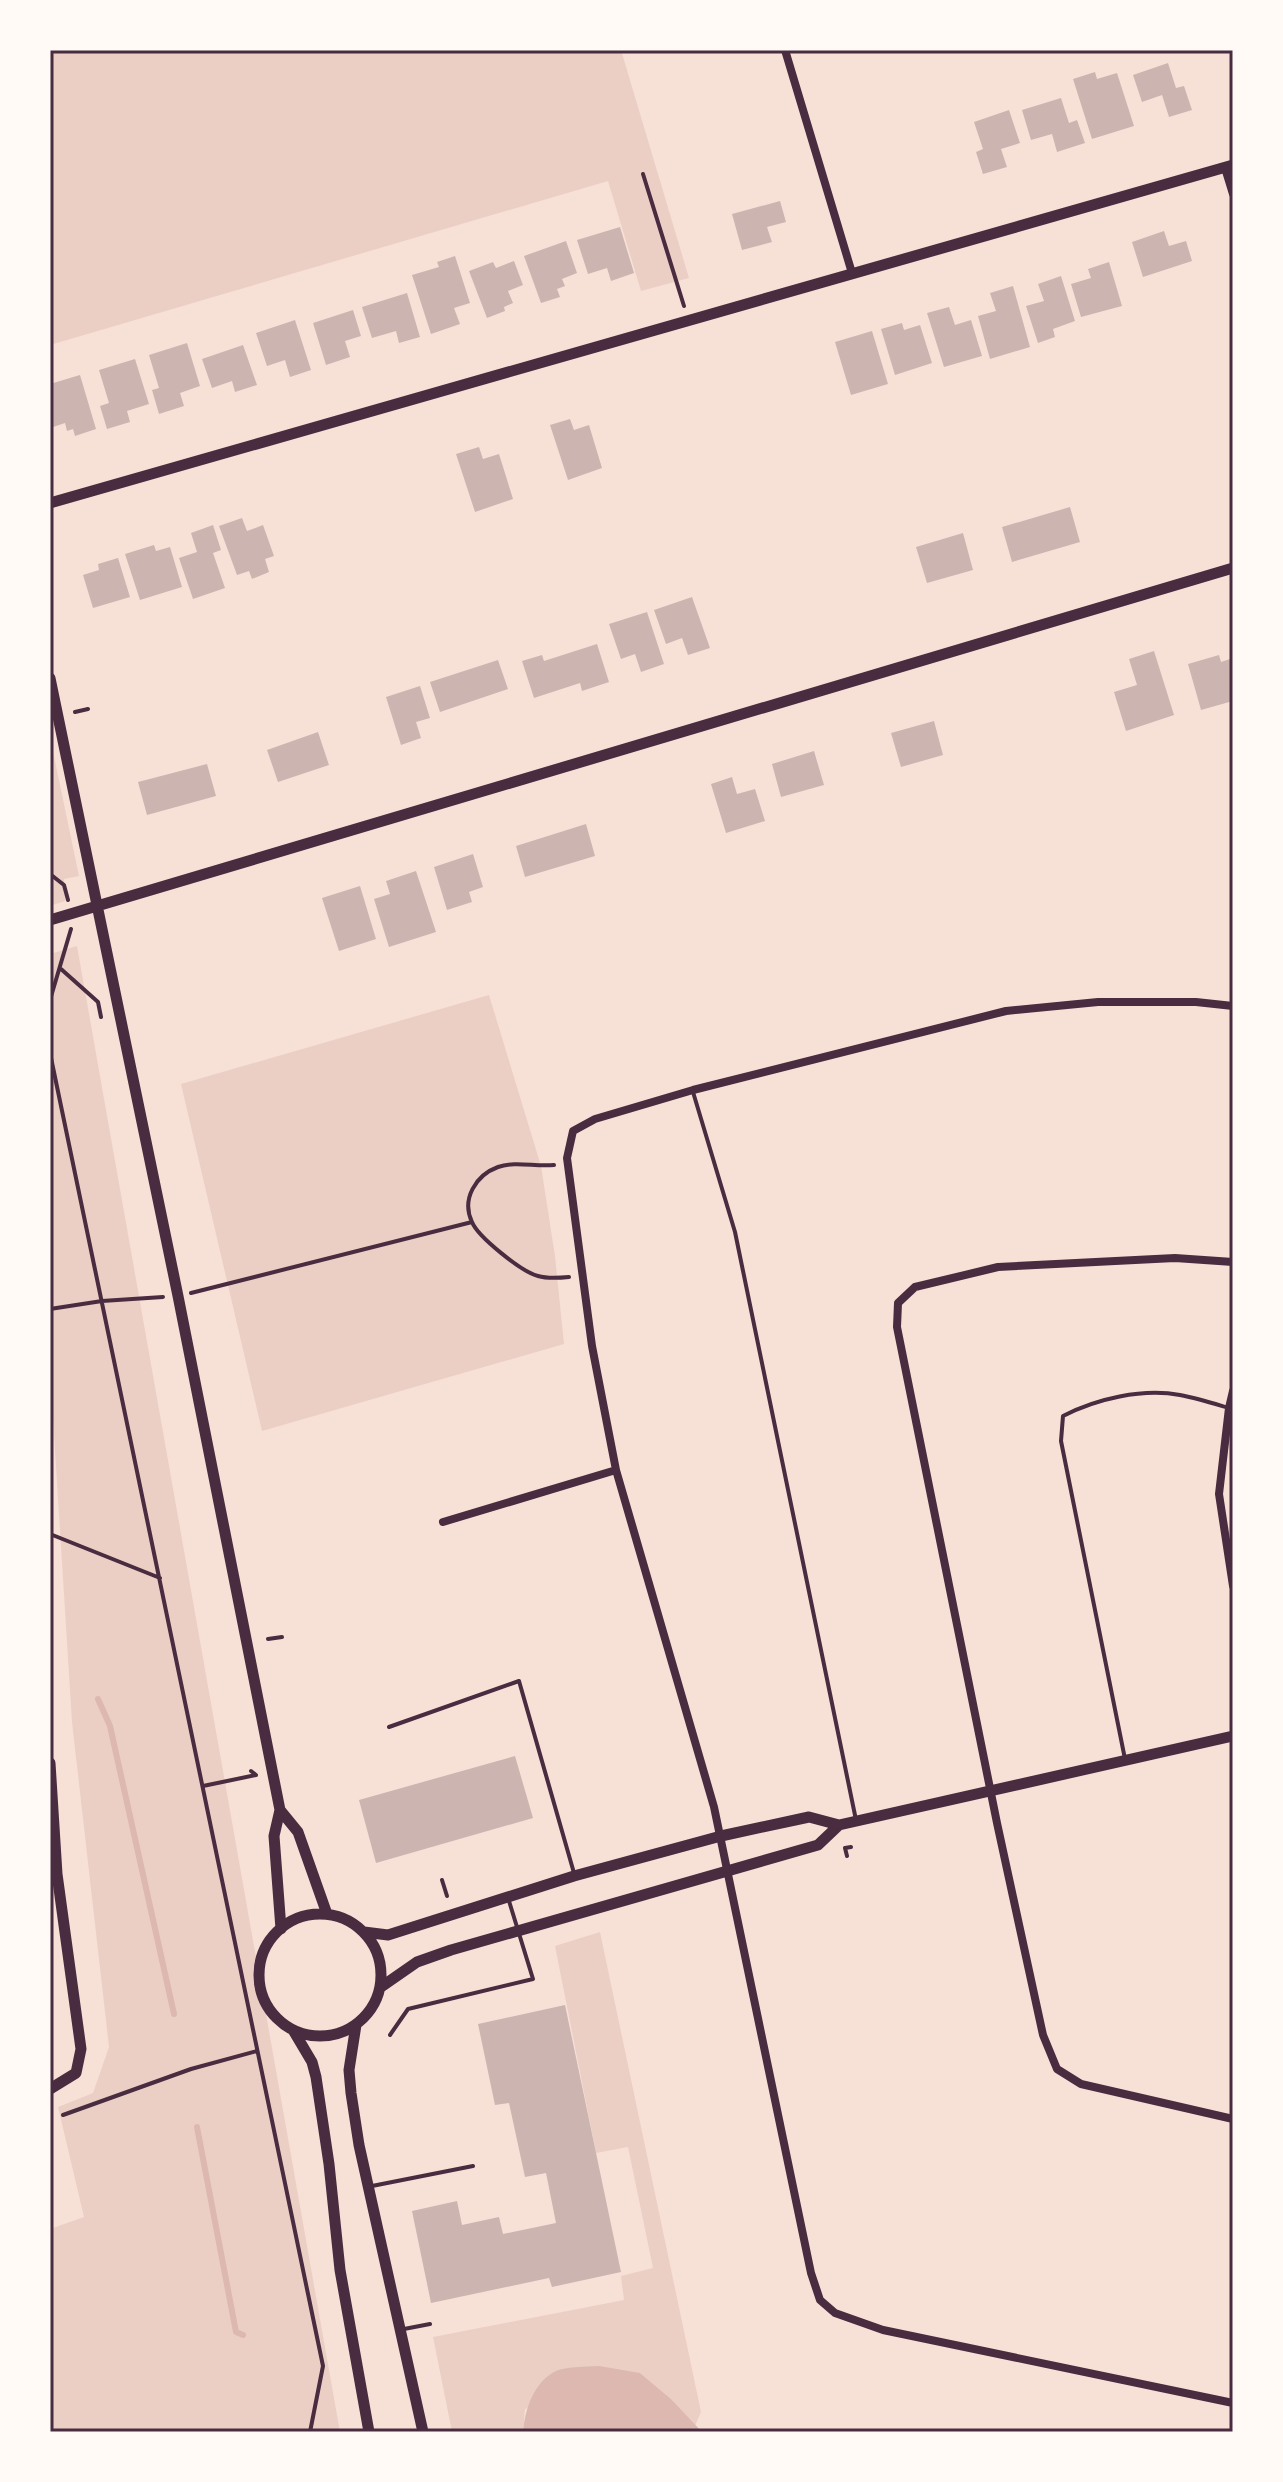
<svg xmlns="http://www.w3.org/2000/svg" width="1283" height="2482" font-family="Cabin,sans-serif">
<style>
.green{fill:#ebcfc5}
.water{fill:#dcb8b0}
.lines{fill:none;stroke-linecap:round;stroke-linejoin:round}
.stream{stroke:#dcb8b0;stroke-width:6}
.building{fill:#ccb4b1}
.path{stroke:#4a2c40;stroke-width:4}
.service{stroke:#4a2c40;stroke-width:4}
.minor{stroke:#4a2c40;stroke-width:8}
.tertiary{stroke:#4a2c40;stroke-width:11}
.neatline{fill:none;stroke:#4a2c40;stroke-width:3}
</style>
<rect width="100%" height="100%" fill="#f7e1d7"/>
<!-- green -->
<path class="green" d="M 50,50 L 621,50 L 689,278 L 641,291 L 608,181 L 50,345 Z
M 50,737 L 79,876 L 64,879 L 65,901 L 50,906 Z
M 77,946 L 340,2432 L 50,2432 L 50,2229 L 84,2217 L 58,2107 L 93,2093 L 109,2047 L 72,1722 L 50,1371 L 50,954 Z
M 489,995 L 541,1166 L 555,1256 L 564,1344 L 262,1431 L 181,1084 Z
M 600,1932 L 701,2412 L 695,2426 L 671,2399 L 640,2373 L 525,2409 L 523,2432 L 452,2432 L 433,2337 L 624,2300 L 621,2276 L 653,2268 L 628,2147 L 596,2153 L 555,1946 Z"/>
<!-- water -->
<path class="water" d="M 599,2366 L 640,2373 L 671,2399 L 702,2432 L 523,2432 C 525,2410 533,2384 554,2372 C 565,2366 586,2367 599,2366 Z"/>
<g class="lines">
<!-- stream -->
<path class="stream" d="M 98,1699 L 110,1726 L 174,2014
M 197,2127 L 236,2332 L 243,2335"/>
</g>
<!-- building -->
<path class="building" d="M 1168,63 L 1176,88 L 1184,86 L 1192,110 L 1169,117 L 1162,95 L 1142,102 L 1133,75 Z
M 1095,72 L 1097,79 L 1117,73 L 1134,126 L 1092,139 L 1073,79 Z
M 1061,98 L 1069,123 L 1077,120 L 1085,143 L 1057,152 L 1052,134 L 1031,140 L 1022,110 Z
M 1009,110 L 1020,143 L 1001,149 L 1007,167 L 983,174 L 976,152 L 983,149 L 974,122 Z
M 780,201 L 786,222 L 767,227 L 772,242 L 742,250 L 732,214 Z
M 620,227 L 634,273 L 611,281 L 607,268 L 588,274 L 577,240 Z
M 1164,231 L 1169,246 L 1186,241 L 1192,261 L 1143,277 L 1132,242 Z
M 566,241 L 577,273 L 562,279 L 565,286 L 557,289 L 560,297 L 541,303 L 524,256 Z
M 455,256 L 470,303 L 454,308 L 460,324 L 431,334 L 412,275 L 439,267 L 437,262 Z
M 514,261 L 523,285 L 508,291 L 513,303 L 504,307 L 505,311 L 487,318 L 469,271 L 493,262 L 496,268 Z
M 1109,262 L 1122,306 L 1081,317 L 1071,284 L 1091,278 L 1088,269 Z
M 1061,276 L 1075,321 L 1053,329 L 1055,337 L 1038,343 L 1026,306 L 1044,301 L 1038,284 Z
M 1013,286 L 1030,347 L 990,359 L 978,316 L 996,311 L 990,293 Z
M 407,293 L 420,337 L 399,343 L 396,331 L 372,338 L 362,307 Z
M 949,307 L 955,325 L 971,320 L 982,356 L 944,367 L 927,313 Z
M 353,310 L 361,336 L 345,341 L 350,357 L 326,365 L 313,323 Z
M 295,320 L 311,370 L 290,377 L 285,360 L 267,366 L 256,333 Z
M 902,323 L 904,330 L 920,325 L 932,363 L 895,375 L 881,329 Z
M 872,331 L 888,384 L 851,395 L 835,342 Z
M 187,343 L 200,386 L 180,393 L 184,406 L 159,414 L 152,390 L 159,388 L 149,355 Z
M 243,345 L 257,385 L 235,392 L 232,381 L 212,388 L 202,359 Z
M 135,359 L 149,404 L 127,411 L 130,422 L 107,429 L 100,406 L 109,403 L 99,370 Z
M 80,375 L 96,429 L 75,436 L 73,429 L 67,431 L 65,423 L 53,427 L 50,415 L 50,384 Z
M 570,419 L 574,430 L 589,425 L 602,468 L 568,480 L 550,425 Z
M 479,447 L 483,459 L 499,454 L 513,499 L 475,512 L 456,454 Z
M 1070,507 L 1080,542 L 1012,562 L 1002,527 Z
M 242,518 L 247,531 L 263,525 L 274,556 L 265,559 L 269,572 L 252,579 L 249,571 L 237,575 L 219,526 Z
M 213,525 L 221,550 L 213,553 L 225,588 L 193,599 L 179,558 L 197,552 L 191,533 Z
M 963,533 L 973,570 L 927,583 L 916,547 Z
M 154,545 L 156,551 L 170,547 L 182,587 L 140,600 L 125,554 Z
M 118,558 L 130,597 L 93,608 L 83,575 L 99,570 L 98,564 Z
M 692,597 L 710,648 L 688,655 L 682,638 L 666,644 L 654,610 Z
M 647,612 L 664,664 L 641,672 L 635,654 L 621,659 L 609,624 Z
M 597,644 L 609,682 L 582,691 L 580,683 L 534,698 L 522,661 L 542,655 L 544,661 Z
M 1154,651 L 1174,715 L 1126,731 L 1114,692 L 1137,685 L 1129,659 Z
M 1219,655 L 1221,662 L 1233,658 L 1233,701 L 1201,710 L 1188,664 Z
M 498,660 L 508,689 L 440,712 L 430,682 Z
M 420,686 L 430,718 L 416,722 L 421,738 L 401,745 L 386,697 Z
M 934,721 L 943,755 L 901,767 L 891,733 Z
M 318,732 L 329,765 L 278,782 L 267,750 Z
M 814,751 L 824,785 L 781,797 L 772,764 Z
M 207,764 L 216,796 L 147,815 L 138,782 Z
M 732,777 L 737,794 L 755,789 L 765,821 L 726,833 L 711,784 Z
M 586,824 L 595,856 L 525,877 L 516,846 Z
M 473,854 L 483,887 L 469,892 L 472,902 L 447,910 L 434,867 Z
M 416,871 L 436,932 L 389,947 L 374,899 L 390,894 L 386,881 Z
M 360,886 L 376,939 L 339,951 L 322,898 Z
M 515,1756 L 533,1818 L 376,1863 L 359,1800 Z
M 565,2005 L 621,2272 L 552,2287 L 549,2278 L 431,2303 L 412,2211 L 457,2201 L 462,2225 L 499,2217 L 503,2234 L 556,2223 L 546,2173 L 525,2177 L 509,2103 L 495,2105 L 478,2024 Z"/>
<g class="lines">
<!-- path -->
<path class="path" d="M 643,174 L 684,306
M 75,712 L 88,709
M 50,874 L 64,885 L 68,900
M 61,969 L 98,1002 L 101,1017
M 50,1000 L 71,929
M 50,1053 L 323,2366 L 310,2432
M 554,1165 C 535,1167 516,1161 498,1167 C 476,1175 461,1199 472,1222 C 478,1237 522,1272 538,1276 C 548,1279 559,1278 569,1277
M 191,1293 L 472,1222
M 50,1309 L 102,1301 L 163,1297
M 50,1534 L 160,1578
M 268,1639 L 282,1637
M 203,1786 L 256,1775 L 251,1771
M 847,1856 L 845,1848 L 851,1847
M 442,1880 L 447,1896
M 63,2115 L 191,2069 L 257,2051"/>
<!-- service -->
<path class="service" d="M 693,1092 L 735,1232 L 856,1820
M 389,1727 L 519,1681 L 574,1873
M 1125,1759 L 1061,1441 L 1063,1416 C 1096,1399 1142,1388 1180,1395 C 1196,1398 1212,1403 1229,1408
M 390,2035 L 408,2009 L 533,1979 L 509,1901
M 372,2186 L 473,2166
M 404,2329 L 430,2324"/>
<!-- minor -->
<path class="minor" d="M 785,50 L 852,273
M 1225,168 L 1233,194
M 1233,1006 L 1196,1002 L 1098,1002 L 1006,1011 L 693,1090 L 595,1119 L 573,1131 L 567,1158 L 592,1346 L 616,1470 L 714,1807 L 811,2273 L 820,2300 L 835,2313 L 883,2330 L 1233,2403
M 1233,1262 L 1175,1258 L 998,1267 L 915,1287 L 898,1303 L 897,1327 L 997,1823 L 1043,2035 L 1057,2069 L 1081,2084 L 1233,2119
M 1233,1391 L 1229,1408 L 1219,1494 L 1233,1586
M 443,1522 L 616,1470"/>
<!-- tertiary -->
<path class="tertiary" d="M 50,503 L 1233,165
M 50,678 L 178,1296 L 280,1810 L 274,1836 L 281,1929
M 50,920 L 1233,568
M 50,1763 L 57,1874 L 81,2049 L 76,2073 L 50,2089
M 280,1810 L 298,1832 L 327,1914
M259 1975a61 61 0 1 1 122 0a61 61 0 1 1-122 0Z
M 364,1932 L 388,1935 L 574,1876 L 721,1836 L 809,1817 L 839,1825 L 1233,1736
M 381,1987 L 417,1962 L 451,1950 L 818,1845 L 839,1825
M 356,2025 L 349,2070 L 351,2093 L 359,2145 L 423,2432
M 293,2030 L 312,2062 L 316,2077 L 329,2164 L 340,2270 L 369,2432"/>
</g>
<!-- border -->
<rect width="1283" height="2482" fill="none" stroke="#fffaf5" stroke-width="104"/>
<rect x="52" y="52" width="1179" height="2378" class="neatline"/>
</svg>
